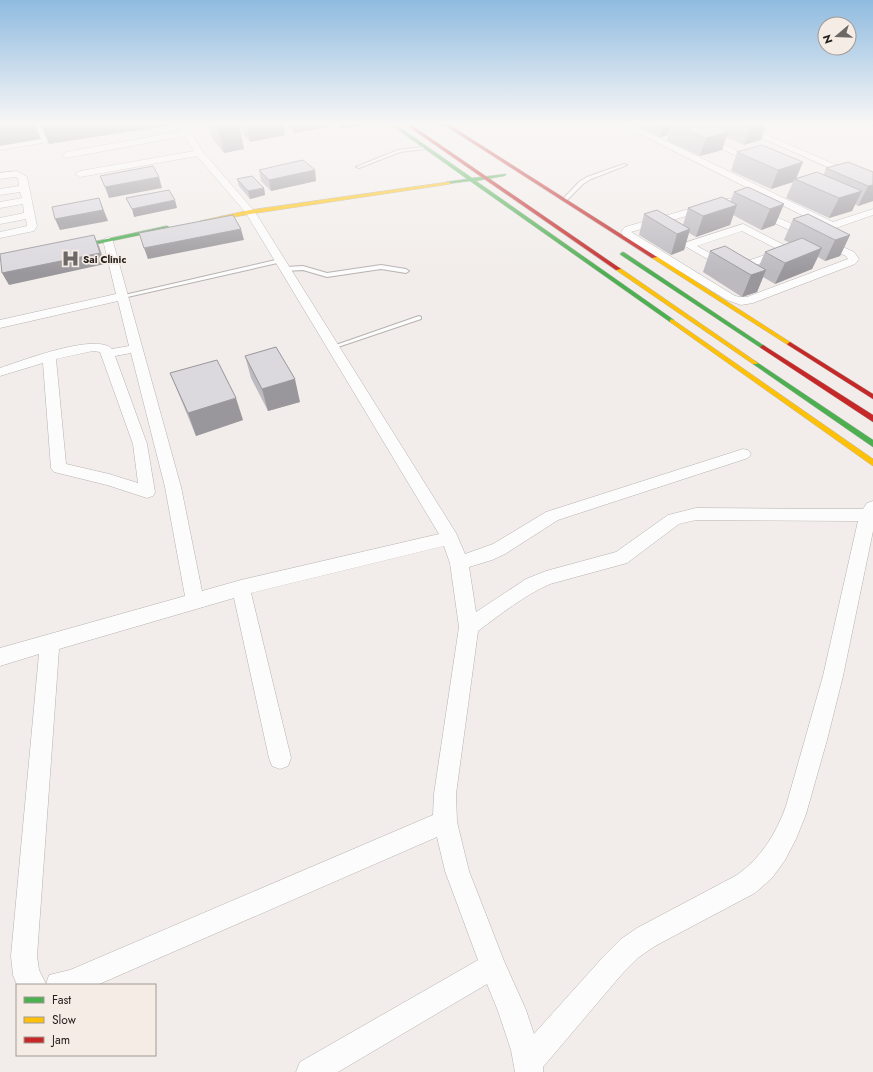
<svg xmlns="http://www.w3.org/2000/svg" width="873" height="1072" font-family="Jost,sans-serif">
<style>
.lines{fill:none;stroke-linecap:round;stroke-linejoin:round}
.lane-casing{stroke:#b6b2b0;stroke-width:2}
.street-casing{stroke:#b6b2b0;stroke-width:1}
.fast-casing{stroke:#b6b2b0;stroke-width:1}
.slow-casing{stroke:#b6b2b0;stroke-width:1}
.jam-casing{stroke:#b6b2b0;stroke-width:1}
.lane{fill:#fdfcfc;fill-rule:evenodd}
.street{fill:#fdfcfc;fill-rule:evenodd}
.fast{fill:#4caf50;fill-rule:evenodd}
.slow{fill:#ffc107;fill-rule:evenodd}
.jam{fill:#c62828;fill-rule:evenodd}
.wall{fill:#bcbabf}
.shaded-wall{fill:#99979b}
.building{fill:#dbd8de;stroke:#99979b}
.labels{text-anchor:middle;stroke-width:3.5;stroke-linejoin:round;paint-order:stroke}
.far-poi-label{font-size:10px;font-weight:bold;fill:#24201e;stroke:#f5ece6;text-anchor:start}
</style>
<rect width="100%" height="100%" fill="#f2edea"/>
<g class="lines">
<defs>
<path id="lane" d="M 424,147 L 425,149 L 400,152 L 359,168 L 356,167 L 398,150 Z
M 624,164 L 627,165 L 591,179 L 583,184 L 566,201 L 562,200 L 579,182 L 587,177 Z
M 280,259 L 283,261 L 282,262 L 123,298 L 120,296 Z
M 381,265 L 406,269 L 409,271 L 406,273 L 381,269 L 327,277 L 303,270 L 285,271 L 282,269 L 285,267 L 303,266 L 327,273 Z
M 419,316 L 421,317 L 421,319 L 335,348 L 331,348 L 330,347 Z"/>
<path id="street" d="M 36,124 L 44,124 L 49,140 L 48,142 L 0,150 L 0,144 L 40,138 Z
M 178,124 L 186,124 L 203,152 L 255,212 L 456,533 L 465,554 L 493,544 L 546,512 L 743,449 L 748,450 L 751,454 L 748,458 L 558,520 L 505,554 L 492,560 L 469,567 L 476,612 L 526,579 L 546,571 L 616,552 L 668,515 L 696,508 L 863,509 L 867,503 L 873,501 L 873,531 L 843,676 L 827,740 L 806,814 L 796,839 L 785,860 L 772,878 L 755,893 L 655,946 L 639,957 L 622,974 L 543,1067 L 543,1072 L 515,1072 L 511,1050 L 498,1011 L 487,984 L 338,1072 L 296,1072 L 300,1062 L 478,960 L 445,871 L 437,837 L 97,985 L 17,985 L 13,975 L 11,956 L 39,654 L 0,666 L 0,648 L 185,596 L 165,487 L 131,353 L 115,356 L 147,444 L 155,492 L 153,496 L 147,498 L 107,485 L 54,472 L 51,468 L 43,363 L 0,376 L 0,368 C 21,361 97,332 112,349 L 129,346 L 118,301 L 0,328 L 0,320 L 116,294 L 103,240 L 108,237 L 112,238 L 181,487 L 202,591 L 241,580 L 439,534 L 246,213 L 197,156 L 80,177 L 75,174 L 80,171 L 194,151 L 185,136 L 66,158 L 62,155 L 66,152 L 182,131 ZM 93,351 L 100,352 L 133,444 L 138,483 L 109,474 L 66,464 L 56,359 ZM 696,520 L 858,521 L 823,676 L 786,806 C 776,834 761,858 737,875 L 637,928 L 621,939 L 604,956 L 534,1034 L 526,1010 L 504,961 L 469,871 L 457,822 L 456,794 L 478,631 C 501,614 523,596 550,584 L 627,563 L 679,524 ZM 444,546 L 450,563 L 459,627 L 434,794 L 433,815 L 70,970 L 49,975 L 46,984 L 39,970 L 37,956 L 59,649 L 234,598 L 269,758 L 272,766 L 280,769 L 288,766 L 291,758 L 251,593 Z
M 620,124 L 631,124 L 833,222 L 873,209 L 873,215 L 836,228 L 828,228 Z
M 669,124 L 680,124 L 761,162 L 757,165 L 754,164 Z
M 730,124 L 742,124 L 873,181 L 873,187 Z
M 17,171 L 27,177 L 37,226 L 34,231 L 0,238 L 0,232 L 27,226 L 26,219 L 0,224 L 0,218 L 24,213 L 23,204 L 0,208 L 0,202 L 22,198 L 20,192 L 0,195 L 0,189 L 19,186 L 18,178 L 15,177 L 0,179 L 0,173 Z
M 734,198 L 854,252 L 859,259 L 855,264 L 753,303 L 741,305 L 727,300 L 624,237 L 621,232 L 625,227 L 721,200 ZM 733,204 L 846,256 L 848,259 L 747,297 L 741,297 L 735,296 L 631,232 L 725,205 Z
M 743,224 L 792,249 L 793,251 L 792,253 L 732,273 L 683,245 L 684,243 ZM 742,231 L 779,250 L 733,266 L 697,246 Z"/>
<path id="fast" d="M 390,124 L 395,124 L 472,178 L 506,174 L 506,175 L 504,176 L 476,181 L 674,320 L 674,322 L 670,322 L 470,181 L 446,184 L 446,182 L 467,179 Z
M 868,124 L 873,124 L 873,126 L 869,125 Z
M 167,226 L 169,227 L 169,229 L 68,250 L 65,248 Z
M 623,252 L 625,253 L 766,347 L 763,349 L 761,348 L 621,255 L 620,254 Z
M 755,361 L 873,440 L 873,447 L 753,364 L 753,362 Z"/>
<path id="slow" d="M 448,182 L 450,182 L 450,184 L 250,214 L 203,223 L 200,221 L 250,210 Z
M 652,256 L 656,256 L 793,344 L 790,346 L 788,345 L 652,258 Z
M 616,268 L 620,268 L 758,363 L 757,364 L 753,364 L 616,270 Z
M 672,319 L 873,459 L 873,466 L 670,322 L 670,320 Z"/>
<path id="jam" d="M 405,124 L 410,124 L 621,269 L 616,270 Z
M 443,124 L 448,124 L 657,257 L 652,258 Z
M 790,342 L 873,394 L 873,399 L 788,345 L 787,344 Z
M 763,345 L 873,415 L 873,422 L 761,348 L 760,347 Z"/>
</defs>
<!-- lane casing -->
<use href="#lane" class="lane-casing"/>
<!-- street casing -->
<use href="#street" class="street-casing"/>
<!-- fast casing -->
<use href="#fast" class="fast-casing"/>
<!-- slow casing -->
<use href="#slow" class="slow-casing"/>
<!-- jam casing -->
<use href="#jam" class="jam-casing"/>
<!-- lane -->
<use href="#lane" class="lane"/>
<!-- street -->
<use href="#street" class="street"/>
<!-- fast -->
<use href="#fast" class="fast"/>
<!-- slow -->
<use href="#slow" class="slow"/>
<!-- jam -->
<use href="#jam" class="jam"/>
</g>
<!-- wall -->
<path class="wall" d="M 209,124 L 239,124 L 244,149 L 224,153 L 213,139 Z
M 241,124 L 284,124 L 285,135 L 250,142 L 242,133 Z
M 285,124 L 327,124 L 328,127 L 294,133 Z
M 336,124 L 359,124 L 360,126 L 341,129 Z
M 632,124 L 766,124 L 761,140 L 744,145 L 726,137 L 722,150 L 700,156 L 667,141 L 668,135 L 660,137 Z
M 737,152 L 796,178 L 824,174 L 826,168 L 873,172 L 873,201 L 858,206 L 855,204 L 852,211 L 829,218 L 786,198 L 793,182 L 771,189 L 731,171 Z
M 259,170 L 315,170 L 316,181 L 271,191 L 261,181 Z
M 237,179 L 264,188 L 265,195 L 250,199 L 239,186 Z
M 734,192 L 784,204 L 775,225 L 761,230 L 733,215 L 730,225 L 696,237 L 689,233 L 684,250 L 671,255 L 639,235 L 644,214 L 683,225 L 688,208 L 730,202 Z
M 793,219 L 850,235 L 840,256 L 825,261 L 818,257 L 812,269 L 775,284 L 763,277 L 757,292 L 742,297 L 703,272 L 710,251 L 759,266 L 765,252 L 790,243 L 784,240 Z
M 245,356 L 300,402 L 268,411 L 251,378 Z
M 170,373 L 243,420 L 196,436 Z"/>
<!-- shaded-wall -->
<path class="shaded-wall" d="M 0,124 L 34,124 L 41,139 L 0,146 Z
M 51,124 L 166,124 L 166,126 L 49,144 L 41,126 Z
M 217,124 L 239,124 L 244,149 L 224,153 Z
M 247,124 L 284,124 L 285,135 L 250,142 Z
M 292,124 L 327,124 L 328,127 L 294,133 Z
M 340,124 L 359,124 L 360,126 L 341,129 Z
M 663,124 L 671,124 L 668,135 L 660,137 Z
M 758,124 L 766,124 L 761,140 L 744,145 L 751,126 Z
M 728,132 L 722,150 L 700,156 L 706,138 Z
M 803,162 L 796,179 L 795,179 L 793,182 L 771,189 L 778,170 Z
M 315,170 L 316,181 L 271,191 L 269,180 Z
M 159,177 L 162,188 L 109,198 L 105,187 Z
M 873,185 L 873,201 L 858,206 L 868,186 Z
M 264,188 L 265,195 L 250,199 L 248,191 Z
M 862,191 L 852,211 L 829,218 L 839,198 Z
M 99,198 L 108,221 L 60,230 L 55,219 Z
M 175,200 L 177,208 L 134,217 L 132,209 Z
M 784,204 L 775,225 L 761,230 L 770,209 Z
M 737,205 L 730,225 L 696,237 L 703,216 Z
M 241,229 L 244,240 L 148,259 L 144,248 Z
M 690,229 L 684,250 L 671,255 L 677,234 Z
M 94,235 L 99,246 L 105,264 L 9,285 L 2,273 Z
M 850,235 L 840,256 L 825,261 L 835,240 Z
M 822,248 L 812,269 L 775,284 L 785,263 Z
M 766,270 L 757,292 L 742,297 L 751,275 Z
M 295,379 L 300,402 L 268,411 L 262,389 Z
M 236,398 L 243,420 L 196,436 L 188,413 Z"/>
<!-- building -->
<path class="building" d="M 41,124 L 51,124 L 41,126 Z
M 676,124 L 711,124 L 728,132 L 706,138 Z
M 746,124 L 758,124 L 751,126 Z
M 762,145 L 803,162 L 778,170 L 737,152 Z
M 303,160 L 315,170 L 269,180 L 259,170 Z
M 848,162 L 873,172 L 873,185 L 868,186 L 826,168 Z
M 153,166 L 159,177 L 105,187 L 100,176 Z
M 817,172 L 862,191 L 839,198 L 795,179 Z
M 252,176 L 264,188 L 248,191 L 237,179 Z
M 748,187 L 784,204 L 770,209 L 734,192 Z
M 169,190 L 175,200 L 132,209 L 126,198 Z
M 722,197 L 737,205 L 703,216 L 688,208 Z
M 99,198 L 103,210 L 55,219 L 52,207 Z
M 657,210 L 690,229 L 677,234 L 644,214 Z
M 808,214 L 850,235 L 835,240 L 793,219 Z
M 233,215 L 241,229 L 144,248 L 139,233 Z
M 94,235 L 100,253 L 2,273 L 0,254 Z
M 802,238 L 822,248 L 785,263 L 765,252 Z
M 725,246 L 766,270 L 751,275 L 710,251 Z
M 276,347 L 295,379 L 262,389 L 245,356 Z
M 217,360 L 236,398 L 188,413 L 170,373 Z"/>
<!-- sky -->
<linearGradient id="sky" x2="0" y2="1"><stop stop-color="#8fbbe0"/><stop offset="0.45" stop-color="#f9f7f6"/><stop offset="1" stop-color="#f9f7f6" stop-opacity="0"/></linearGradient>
<rect width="873" height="274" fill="url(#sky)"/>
<!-- icons -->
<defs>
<symbol id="hospital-bare" viewBox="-9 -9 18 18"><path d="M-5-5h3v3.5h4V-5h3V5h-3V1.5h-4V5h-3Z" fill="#6c6865" stroke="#f5ece6" stroke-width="2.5" paint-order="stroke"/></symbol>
</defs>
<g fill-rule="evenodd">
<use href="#hospital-bare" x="58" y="246" width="25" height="25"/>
</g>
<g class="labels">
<!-- far-poi labels -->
<g class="far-poi-label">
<text x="83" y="263">Sai Clinic</text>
</g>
</g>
<!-- legend -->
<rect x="16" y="984" width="140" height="72" fill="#f5ece6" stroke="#a19a96"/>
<rect x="24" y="997" width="20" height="6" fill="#4caf50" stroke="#a19a96"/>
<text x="52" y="1004" font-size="12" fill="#24201e">Fast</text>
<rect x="24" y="1017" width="20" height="6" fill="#ffc107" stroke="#a19a96"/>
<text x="52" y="1024" font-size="12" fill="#24201e">Slow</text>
<rect x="24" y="1037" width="20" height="6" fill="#c62828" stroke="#a19a96"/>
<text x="52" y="1044" font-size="12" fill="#24201e">Jam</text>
<!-- north arrow -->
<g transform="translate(837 36) rotate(251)"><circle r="19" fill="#f5ece6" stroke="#a19a96"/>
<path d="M0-3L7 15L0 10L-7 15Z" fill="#6c6865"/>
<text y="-6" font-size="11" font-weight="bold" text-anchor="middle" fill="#24201e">N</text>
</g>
</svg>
